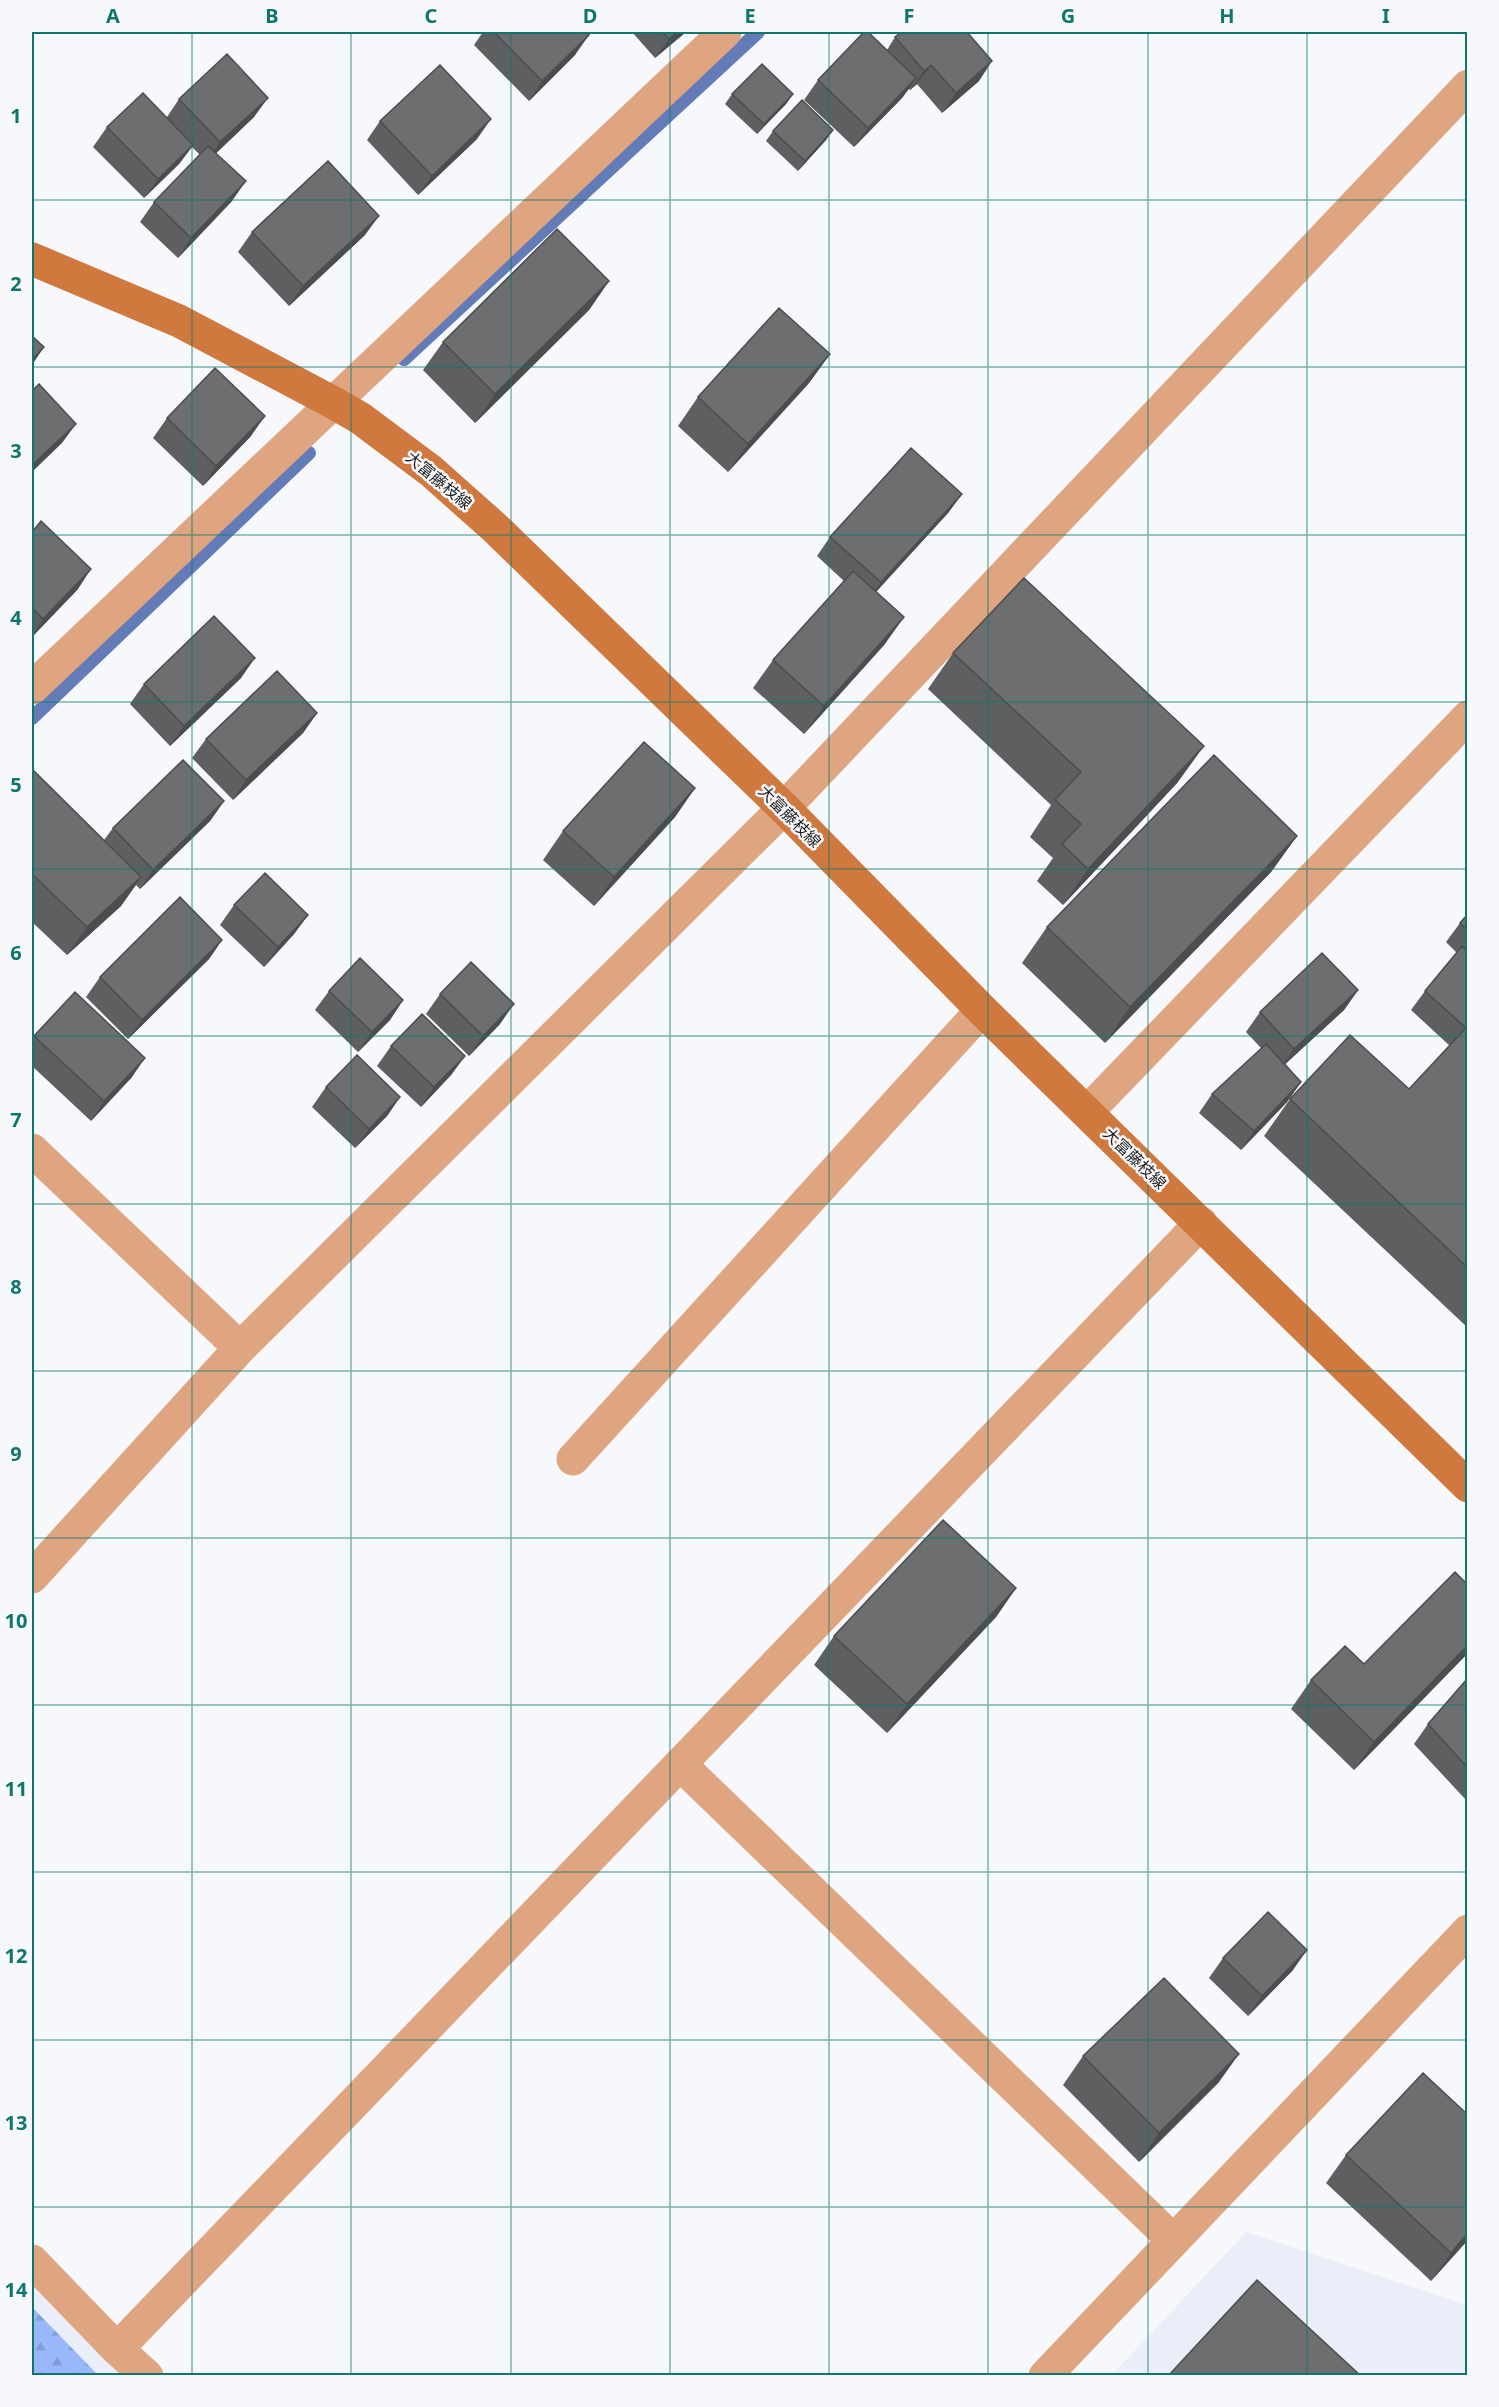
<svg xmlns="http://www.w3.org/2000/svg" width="1499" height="2407" font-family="'Noto Sans','Noto Sans JP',sans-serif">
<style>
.built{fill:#eaeef8}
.forest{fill:url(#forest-firs)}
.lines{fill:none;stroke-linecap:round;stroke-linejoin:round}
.stream{stroke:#637cb7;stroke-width:14}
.minor{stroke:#dfa580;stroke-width:33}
.tertiary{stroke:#dfa580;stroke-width:33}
.secondary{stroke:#cf793f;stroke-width:33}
.wall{fill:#5e5f60}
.shaded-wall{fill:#4c4d4e}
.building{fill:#6d6e70;stroke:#4c4d4e;stroke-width:1.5}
.grid{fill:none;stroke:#0f766e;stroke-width:1.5;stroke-opacity:0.55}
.labels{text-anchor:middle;stroke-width:5;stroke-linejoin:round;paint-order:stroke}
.street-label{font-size:16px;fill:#1d1d1e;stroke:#f7f8fb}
.neatline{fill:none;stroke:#0f766e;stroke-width:2}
.grid-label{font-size:20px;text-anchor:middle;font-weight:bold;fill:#0f766e}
</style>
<defs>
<pattern id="forest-firs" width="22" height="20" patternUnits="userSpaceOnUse" patternTransform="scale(1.5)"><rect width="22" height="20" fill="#99b7fb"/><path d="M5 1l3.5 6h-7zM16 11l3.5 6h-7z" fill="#839dd7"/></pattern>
</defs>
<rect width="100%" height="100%" fill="#f7f8fb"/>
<!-- built -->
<path class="built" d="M 1246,2232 L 1467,2305 L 1467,2375 L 1111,2376 Z
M 32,2268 L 144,2375 L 32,2375 Z"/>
<!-- forest -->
<path class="forest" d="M 32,2307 L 98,2375 L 32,2375 Z"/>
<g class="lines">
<!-- stream -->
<path class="stream" d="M 404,359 L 758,32
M 32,718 L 309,453"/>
<!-- minor -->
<path class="minor" d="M 32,688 L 725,32
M 1087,1112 L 1468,717
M 32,1150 L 240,1348
M 573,1459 L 982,1010
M 32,1577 L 240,1348 L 784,808 L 1468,86
M 680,1764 L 1173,2240
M 32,2261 L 117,2349 L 147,2376
M 117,2349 L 1201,1223"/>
<!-- tertiary -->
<path class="tertiary" d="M 1045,2376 L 1468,1931"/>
<!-- secondary -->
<path class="secondary" d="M 32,259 L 179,321 L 334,403 L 360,418 L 431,471 L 494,527 L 784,808 L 982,1010 L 1468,1486"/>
</g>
<!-- wall -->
<path class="wall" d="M 483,32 L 586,32 L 575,55 L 529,101 L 474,45 Z
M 632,32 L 686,32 L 655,58 Z
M 895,37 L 979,81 L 942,113 L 917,84 L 910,90 L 909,89 L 902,98 L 854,147 L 804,100 L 818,80 L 887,50 Z
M 732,94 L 793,94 L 786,104 L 757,134 L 725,104 Z
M 179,99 L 254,117 L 216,153 L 232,201 L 178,258 L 140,222 L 154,202 L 200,155 L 192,147 L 179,164 L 144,198 L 93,147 L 107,127 L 167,117 Z
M 380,121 L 477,139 L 418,195 L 367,140 Z
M 833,130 L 826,140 L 798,171 L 766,141 L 773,131 Z
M 252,232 L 365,235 L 289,306 L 238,252 Z
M 609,281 L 589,310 L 475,423 L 423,370 L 443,342 Z
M 830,354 L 809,383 L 728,472 L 678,426 L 698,397 Z
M 167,418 L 251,436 L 203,486 L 153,438 Z
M 962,494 L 948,513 L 876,591 L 904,617 L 884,645 L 804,734 L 753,688 L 773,660 L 844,581 L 817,556 L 830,537 Z
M 32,532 L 78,589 L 32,637 Z
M 953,653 L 1178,782 L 1063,905 L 1037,881 L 1053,858 L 1030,837 L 1051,805 L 928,689 Z
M 241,678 L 170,746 L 130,704 L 144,684 Z
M 317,713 L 303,733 L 233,800 L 192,758 L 206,739 Z
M 32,769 L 104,840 L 113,828 L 224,801 L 210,821 L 140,889 L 136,885 L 121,906 L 67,955 L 32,922 Z
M 695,788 L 675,817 L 594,906 L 543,860 L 563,831 Z
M 1297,836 L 1271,872 L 1105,1043 L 1022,963 L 1047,927 Z
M 234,905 L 308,915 L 294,934 L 264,967 L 220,925 Z
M 1467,915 L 1467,1327 L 1264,1136 L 1290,1099 L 1409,1089 L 1450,1046 L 1411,1010 L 1425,991 L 1457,953 L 1446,942 L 1460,923 Z
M 222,940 L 209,959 L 128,1039 L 86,997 L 100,977 Z
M 1358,990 L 1344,1010 L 1285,1064 L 1301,1082 L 1287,1102 L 1241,1150 L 1199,1113 L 1212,1094 L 1262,1049 L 1246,1032 L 1260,1012 Z
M 329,991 L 403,1000 L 390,1020 L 358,1052 L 315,1010 Z
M 440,994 L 500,1024 L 469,1056 L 426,1014 Z
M 34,1036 L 132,1077 L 91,1121 L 32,1066 L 32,1039 Z
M 391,1046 L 465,1056 L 451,1075 L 421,1107 L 377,1066 Z
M 326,1087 L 400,1097 L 387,1116 L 355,1148 L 312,1107 Z
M 1016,1588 L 996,1617 L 887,1733 L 814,1665 L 834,1636 Z
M 1467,1654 L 1354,1770 L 1291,1709 L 1311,1680 L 1364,1664 Z
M 1467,1679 L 1467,1801 L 1414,1744 L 1428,1724 Z
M 1223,1958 L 1293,1970 L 1248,2016 L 1209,1978 Z
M 1083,2056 L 1219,2082 L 1139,2162 L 1063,2085 Z
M 1346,2155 L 1467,2241 L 1431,2281 L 1326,2183 Z"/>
<!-- shaded-wall -->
<path class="shaded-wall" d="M 677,32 L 686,32 L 655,58 L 669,39 Z
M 589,35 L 575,55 L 529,101 L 542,81 Z
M 992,61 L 979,81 L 942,113 L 956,93 Z
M 931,65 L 917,84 L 910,90 L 924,71 Z
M 916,78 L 902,98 L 854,147 L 868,128 Z
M 793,94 L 786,104 L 757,134 L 764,124 Z
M 268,98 L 254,117 L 207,162 L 220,142 Z
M 491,119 L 477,139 L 418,195 L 432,176 Z
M 833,130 L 826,140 L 798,171 L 805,161 Z
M 193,145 L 179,164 L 144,198 L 158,179 Z
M 246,181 L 232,201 L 178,258 L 191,238 Z
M 379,216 L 365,235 L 289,306 L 303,286 Z
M 609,281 L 589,310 L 475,423 L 495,394 Z
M 44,347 L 32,365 L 32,360 Z
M 830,354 L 809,383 L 728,472 L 748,444 Z
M 265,416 L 251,436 L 203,486 L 216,466 Z
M 76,424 L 62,443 L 32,472 L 32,465 Z
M 962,494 L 948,513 L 867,602 L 881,582 Z
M 91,569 L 78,589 L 32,637 L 43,619 Z
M 904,617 L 884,645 L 804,734 L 824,706 Z
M 255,658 L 241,678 L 170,746 L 184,726 Z
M 317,713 L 303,733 L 233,800 L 246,780 Z
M 1204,746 L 1178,782 L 1063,905 L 1088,869 Z
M 695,788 L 675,817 L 594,906 L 614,877 Z
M 224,801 L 210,821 L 140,889 L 153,870 Z
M 1297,836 L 1271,872 L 1105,1043 L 1130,1007 Z
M 141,877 L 121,906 L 67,955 L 87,927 Z
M 308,915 L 294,934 L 264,967 L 278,947 Z
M 222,940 L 209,959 L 128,1039 L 142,1020 Z
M 1358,990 L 1344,1010 L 1280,1069 L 1294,1049 Z
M 403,1000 L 390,1020 L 358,1052 L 372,1032 Z
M 514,1004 L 500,1024 L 469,1056 L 483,1036 Z
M 465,1056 L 451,1075 L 421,1107 L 434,1087 Z
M 145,1058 L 132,1077 L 91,1121 L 104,1101 Z
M 1301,1082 L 1287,1102 L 1241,1150 L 1254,1131 Z
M 400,1097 L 387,1116 L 355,1148 L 369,1129 Z
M 1016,1588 L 996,1617 L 887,1733 L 907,1704 Z
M 1467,1646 L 1467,1654 L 1354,1770 L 1374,1742 Z
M 1307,1950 L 1293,1970 L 1248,2016 L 1262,1996 Z
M 1239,2054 L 1219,2082 L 1139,2162 L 1159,2133 Z
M 1467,2234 L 1467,2241 L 1431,2281 L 1451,2253 Z"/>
<!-- building -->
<path class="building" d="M 494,32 L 586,32 L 589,35 L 542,81 Z
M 663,32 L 677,32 L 669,39 Z
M 864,32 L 868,32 L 916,78 L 868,128 L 818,80 Z
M 902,32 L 967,32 L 992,61 L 956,93 L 931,65 L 924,71 L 895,37 Z
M 227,54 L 268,98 L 220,142 L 179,99 Z
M 762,64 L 793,94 L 764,124 L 732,94 Z
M 440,65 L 491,119 L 432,176 L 380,121 Z
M 143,93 L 193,145 L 158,179 L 107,127 Z
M 802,100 L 833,130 L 805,161 L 773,131 Z
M 208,146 L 246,181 L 191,238 L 154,202 Z
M 328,161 L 379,216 L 303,286 L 252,232 Z
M 557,229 L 609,281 L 495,394 L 443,342 Z
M 779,308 L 830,354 L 748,444 L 698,397 Z
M 32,336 L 44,347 L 32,360 Z
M 215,368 L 265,416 L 216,466 L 167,418 Z
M 39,384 L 76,424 L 32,465 L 32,391 Z
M 911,448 L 962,494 L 881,582 L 830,537 Z
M 41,521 L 91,569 L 43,619 L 32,608 L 32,532 Z
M 853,571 L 904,617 L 824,706 L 773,660 Z
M 1024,578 L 1204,746 L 1088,869 L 1062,844 L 1081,824 L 1055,800 L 1081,772 L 953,653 Z
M 214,616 L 255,658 L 184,726 L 144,684 Z
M 277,671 L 317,713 L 246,780 L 206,739 Z
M 644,742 L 695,788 L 614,877 L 563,831 Z
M 1214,755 L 1297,836 L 1130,1007 L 1047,927 Z
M 183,760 L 224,801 L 153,870 L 113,828 Z
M 32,769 L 141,877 L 87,927 L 32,874 Z
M 265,873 L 308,915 L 278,947 L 234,905 Z
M 180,897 L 222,940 L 142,1020 L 100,977 Z
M 1467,915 L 1467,930 L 1460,923 Z
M 1462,946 L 1467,951 L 1467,1027 L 1466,1028 L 1425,991 Z
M 1322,953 L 1358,990 L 1294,1049 L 1260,1012 Z
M 360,958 L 403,1000 L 372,1032 L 329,991 Z
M 471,962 L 514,1004 L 483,1036 L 440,994 Z
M 75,992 L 145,1058 L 104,1101 L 34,1036 Z
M 422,1014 L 465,1056 L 434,1087 L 391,1046 Z
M 1467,1027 L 1467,1267 L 1290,1099 L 1350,1035 L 1409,1089 Z
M 1266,1044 L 1301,1082 L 1254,1131 L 1212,1094 Z
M 357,1055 L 400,1097 L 369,1129 L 326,1087 Z
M 943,1520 L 1016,1588 L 907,1704 L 834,1636 Z
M 1455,1572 L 1467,1584 L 1467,1646 L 1374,1742 L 1311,1680 L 1345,1646 L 1364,1664 Z
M 1467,1679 L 1467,1767 L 1428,1724 Z
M 1268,1912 L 1307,1950 L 1262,1996 L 1223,1958 Z
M 1164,1978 L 1239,2054 L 1159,2133 L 1083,2056 Z
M 1423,2073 L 1467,2114 L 1467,2234 L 1451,2253 L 1346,2155 Z
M 1257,2280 L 1361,2376 L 1168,2376 Z"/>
<!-- grid -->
<path class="grid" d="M 192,32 L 192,2376M 351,32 L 351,2376M 511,32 L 511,2376M 670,32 L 670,2376M 829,32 L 829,2376M 988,32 L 988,2376M 1148,32 L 1148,2376M 1307,32 L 1307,2376M 32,200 L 1468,200M 32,367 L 1468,367M 32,535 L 1468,535M 32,702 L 1468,702M 32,869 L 1468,869M 32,1036 L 1468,1036M 32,1204 L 1468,1204M 32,1371 L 1468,1371M 32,1538 L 1468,1538M 32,1705 L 1468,1705M 32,1872 L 1468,1872M 32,2040 L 1468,2040M 32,2207 L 1468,2207"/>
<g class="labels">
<!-- street labels -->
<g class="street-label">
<text transform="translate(439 480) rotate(40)" y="6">大富藤枝線</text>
<text transform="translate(790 816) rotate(45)" y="6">大富藤枝線</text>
<text transform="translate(1135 1158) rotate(44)" y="6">大富藤枝線</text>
</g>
</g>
<!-- border -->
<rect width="1499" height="2407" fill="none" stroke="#f7f8fb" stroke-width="66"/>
<rect x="33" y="33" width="1433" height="2341" class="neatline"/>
<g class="grid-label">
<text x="113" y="23">A</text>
<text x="272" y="23">B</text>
<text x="431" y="23">C</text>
<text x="590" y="23">D</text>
<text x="750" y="23">E</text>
<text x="909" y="23">F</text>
<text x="1068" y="23">G</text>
<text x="1227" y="23">H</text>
<text x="1386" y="23">I</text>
<text x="16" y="123">1</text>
<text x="16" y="291">2</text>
<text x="16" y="458">3</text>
<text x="16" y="625">4</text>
<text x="16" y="792">5</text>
<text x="16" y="960">6</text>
<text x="16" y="1127">7</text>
<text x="16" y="1294">8</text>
<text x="16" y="1461">9</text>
<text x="16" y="1628">10</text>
<text x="16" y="1796">11</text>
<text x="16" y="1963">12</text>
<text x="16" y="2130">13</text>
<text x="16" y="2297">14</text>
</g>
</svg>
